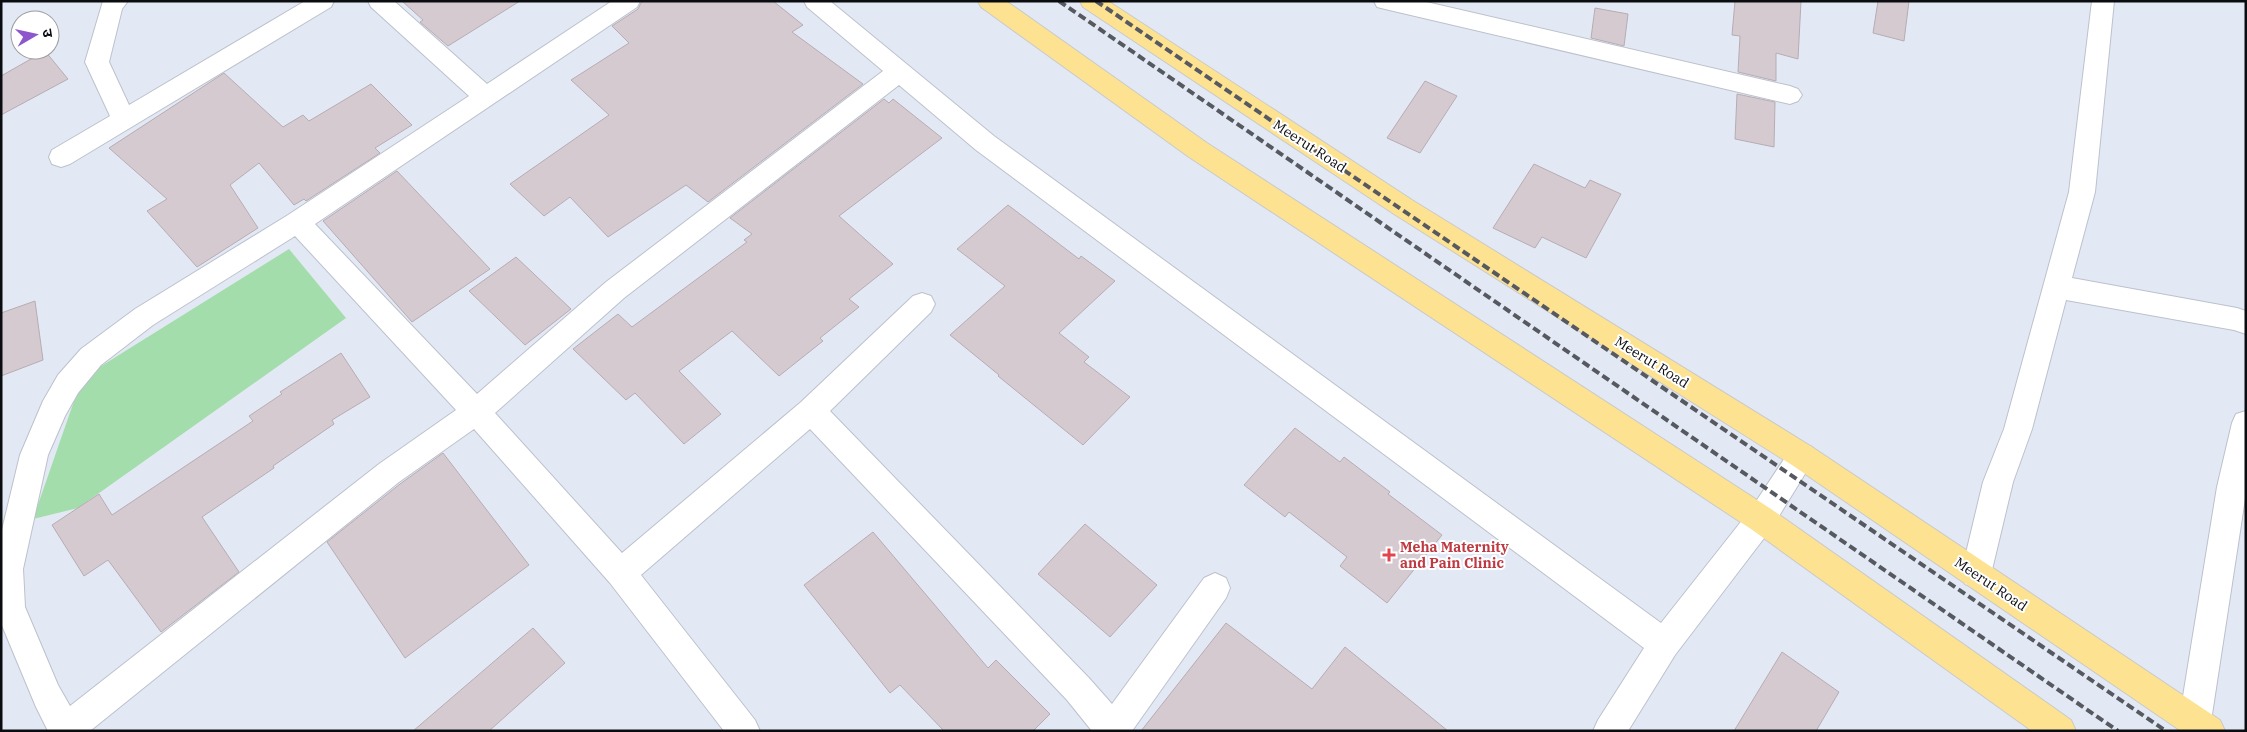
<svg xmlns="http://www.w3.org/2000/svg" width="2247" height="732" font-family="'IBM Plex Serif','Noto Sans Devanagari',serif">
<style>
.green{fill:#a3ddab}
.building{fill:#d6cad1;stroke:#b7acb3}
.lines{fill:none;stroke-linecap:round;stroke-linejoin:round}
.street-casing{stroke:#bcc1cc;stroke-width:2}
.primary-casing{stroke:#c9caca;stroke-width:2}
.street{fill:#fff;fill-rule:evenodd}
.primary{fill:#fde292;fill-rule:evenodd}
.rail{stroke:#565960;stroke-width:4;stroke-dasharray:8 4;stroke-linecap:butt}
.health-dot{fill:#e0444e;stroke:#fff;stroke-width:2}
.labels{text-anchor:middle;stroke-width:4;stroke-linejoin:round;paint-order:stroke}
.street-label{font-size:14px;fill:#0a0c10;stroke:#fff}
.health-label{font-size:14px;font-weight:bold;fill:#be3a42;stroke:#fff;text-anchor:start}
</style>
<rect width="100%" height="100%" fill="#e3e9f4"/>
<!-- green -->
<path class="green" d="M 289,249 L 346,318 L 78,508 L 33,519 L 82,378 Z"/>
<!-- building -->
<path class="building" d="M 402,1 L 520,1 L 448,46 L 420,22 L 423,20 Z
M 642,1 L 773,1 L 803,25 L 792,32 L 863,84 L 708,202 L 686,185 L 608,237 L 570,197 L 544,216 L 510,184 L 609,115 L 571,80 L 629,43 L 612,26 L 638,9 Z
M 1735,1 L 1801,1 L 1798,59 L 1776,53 L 1776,81 L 1738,72 L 1740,36 L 1732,35 Z
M 1878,1 L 1909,1 L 1904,41 L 1873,33 Z
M 1595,8 L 1628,14 L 1624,46 L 1591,38 Z
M 45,51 L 68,79 L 1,115 L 1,76 Z
M 224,73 L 283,127 L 303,115 L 309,121 L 371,84 L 412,125 L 375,148 L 380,153 L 306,201 L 304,199 L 294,205 L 259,163 L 230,185 L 258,228 L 197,267 L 147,211 L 167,199 L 109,148 Z
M 1425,81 L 1457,96 L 1420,153 L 1387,138 Z
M 1737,94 L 1775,102 L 1774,147 L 1735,139 Z
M 884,99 L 889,103 L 893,99 L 942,138 L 839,216 L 893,264 L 849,299 L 859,307 L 820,338 L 823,341 L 779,376 L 732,331 L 679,371 L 721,414 L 684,444 L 635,393 L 626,400 L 573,349 L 618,314 L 632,327 L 747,242 L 744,240 L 752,234 L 730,218 Z
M 1534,164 L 1585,188 L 1590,180 L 1621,194 L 1586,258 L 1542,237 L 1535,248 L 1493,228 Z
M 397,171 L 490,269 L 412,322 L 323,221 Z
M 1008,205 L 1079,259 L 1081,256 L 1115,281 L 1059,333 L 1089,357 L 1084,362 L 1130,397 L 1083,445 L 998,376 L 999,375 L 950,335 L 1005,286 L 957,249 Z
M 516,257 L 571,309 L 525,345 L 469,291 Z
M 35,301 L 43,360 L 1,376 L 1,313 Z
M 341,353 L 370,397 L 332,420 L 334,424 L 273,466 L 274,468 L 202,517 L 239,572 L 161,632 L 108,560 L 84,576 L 52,525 L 99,494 L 112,515 L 253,421 L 249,416 L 282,394 L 280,392 Z
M 1295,428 L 1340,462 L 1344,457 L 1390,492 L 1388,494 L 1442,535 L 1387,603 L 1340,566 L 1347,557 L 1289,512 L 1285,517 L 1244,485 Z
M 443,453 L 529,565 L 405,658 L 327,542 L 400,484 Z
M 1085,524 L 1157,585 L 1110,637 L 1038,574 Z
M 873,532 L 988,668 L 996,660 L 1050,714 L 1033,731 L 944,731 L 900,685 L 890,693 L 804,585 Z
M 1226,623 L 1312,689 L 1345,647 L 1448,731 L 1141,731 Z
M 533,628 L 565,663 L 489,731 L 413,731 Z
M 1782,652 L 1839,692 L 1816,731 L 1734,731 Z"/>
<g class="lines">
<defs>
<path id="street" d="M 103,1 L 128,1 L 122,9 L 109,62 L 129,105 L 305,1 L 334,1 L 331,7 L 70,164 L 61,167 L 52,164 L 49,157 L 52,150 L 110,116 L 85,62 Z
M 368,1 L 394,1 L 487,84 L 612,1 L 640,1 L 637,7 L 315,224 L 477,394 L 606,282 L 883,71 L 807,7 L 804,1 L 830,1 L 994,136 L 1661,623 L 1751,509 L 1792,447 L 1802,443 L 1812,447 L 1816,456 L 1771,529 L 1675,655 L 1628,731 L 1593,731 L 1598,720 L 1644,648 L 976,150 L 899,85 L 624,298 L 495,413 L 622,553 L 801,402 L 913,296 L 922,293 L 931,296 L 935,304 L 931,312 L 830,411 L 1089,678 L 1112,704 L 1204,578 L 1215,573 L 1226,578 L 1230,588 L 1226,598 L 1132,731 L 1092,731 L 1067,700 L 810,429 L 641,575 L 755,720 L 760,731 L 724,731 L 610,583 L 474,429 L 399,482 L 90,731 L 48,731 L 36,707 L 1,623 L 1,534 L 20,455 L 43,401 L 58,375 L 81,349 L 135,309 L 288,215 L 469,96 L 371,7 ZM 295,236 L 456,410 L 379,464 L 70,706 L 58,685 L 25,607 L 23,569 L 48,455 L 65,416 L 78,393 L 101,365 L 153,325 Z
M 1374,1 L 1422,1 L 1790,86 L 1798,89 L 1802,95 L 1798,101 L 1790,104 L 1385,9 L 1377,7 Z
M 2092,1 L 2114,1 L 2095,192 L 2072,278 L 2237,308 L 2246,311 L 2246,334 L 2234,330 L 2066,300 L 2032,429 L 2013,482 L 1991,574 L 1987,584 L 1976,588 L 1965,584 L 1961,574 L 1983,482 L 2004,429 L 2069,192 Z
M 2246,411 L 2246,492 L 2211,721 L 2207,731 L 2183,731 L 2179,721 L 2217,487 L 2232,423 L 2236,414 Z"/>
<path id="primary" d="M 978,1 L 1006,1 L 1207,143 L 1771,509 L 2071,720 L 2076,731 L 2032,731 L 1751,529 L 1189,157 L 981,7 Z
M 1080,1 L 1108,1 L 1412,200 L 1812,447 L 2220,720 L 2225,731 L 2181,731 L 1792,465 L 1394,214 L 1083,7 Z"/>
</defs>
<!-- street casing -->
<use href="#street" class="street-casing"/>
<!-- primary casing -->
<use href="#primary" class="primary-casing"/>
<!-- street -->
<use href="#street" class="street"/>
<!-- primary -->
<use href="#primary" class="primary"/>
<!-- rail -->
<path class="rail" d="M 1059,1 L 2118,731
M 1096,1 L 2166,731"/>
</g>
<!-- markers -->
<path class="health-dot" d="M1386.5 547.5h5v5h5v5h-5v5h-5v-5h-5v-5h5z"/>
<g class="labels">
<!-- street labels -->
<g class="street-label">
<text transform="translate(1310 146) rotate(33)" y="5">Meerut Road</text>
<text transform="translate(1652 362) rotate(32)" y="5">Meerut Road</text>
<text transform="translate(1991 584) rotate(34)" y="5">Meerut Road</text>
</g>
<!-- health labels -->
<g class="health-label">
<text x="1400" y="552">Meha Maternity<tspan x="1400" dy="16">and Pain Clinic</tspan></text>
</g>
</g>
<!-- border -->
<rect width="2247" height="732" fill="none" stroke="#0a0c10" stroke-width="5"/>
<!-- north arrow -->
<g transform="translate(35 35) rotate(81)"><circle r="24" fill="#ffffff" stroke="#9d9e9f"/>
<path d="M0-4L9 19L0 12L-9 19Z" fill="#8e56cd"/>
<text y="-8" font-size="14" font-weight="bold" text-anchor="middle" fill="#0a0c10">उ</text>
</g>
</svg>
